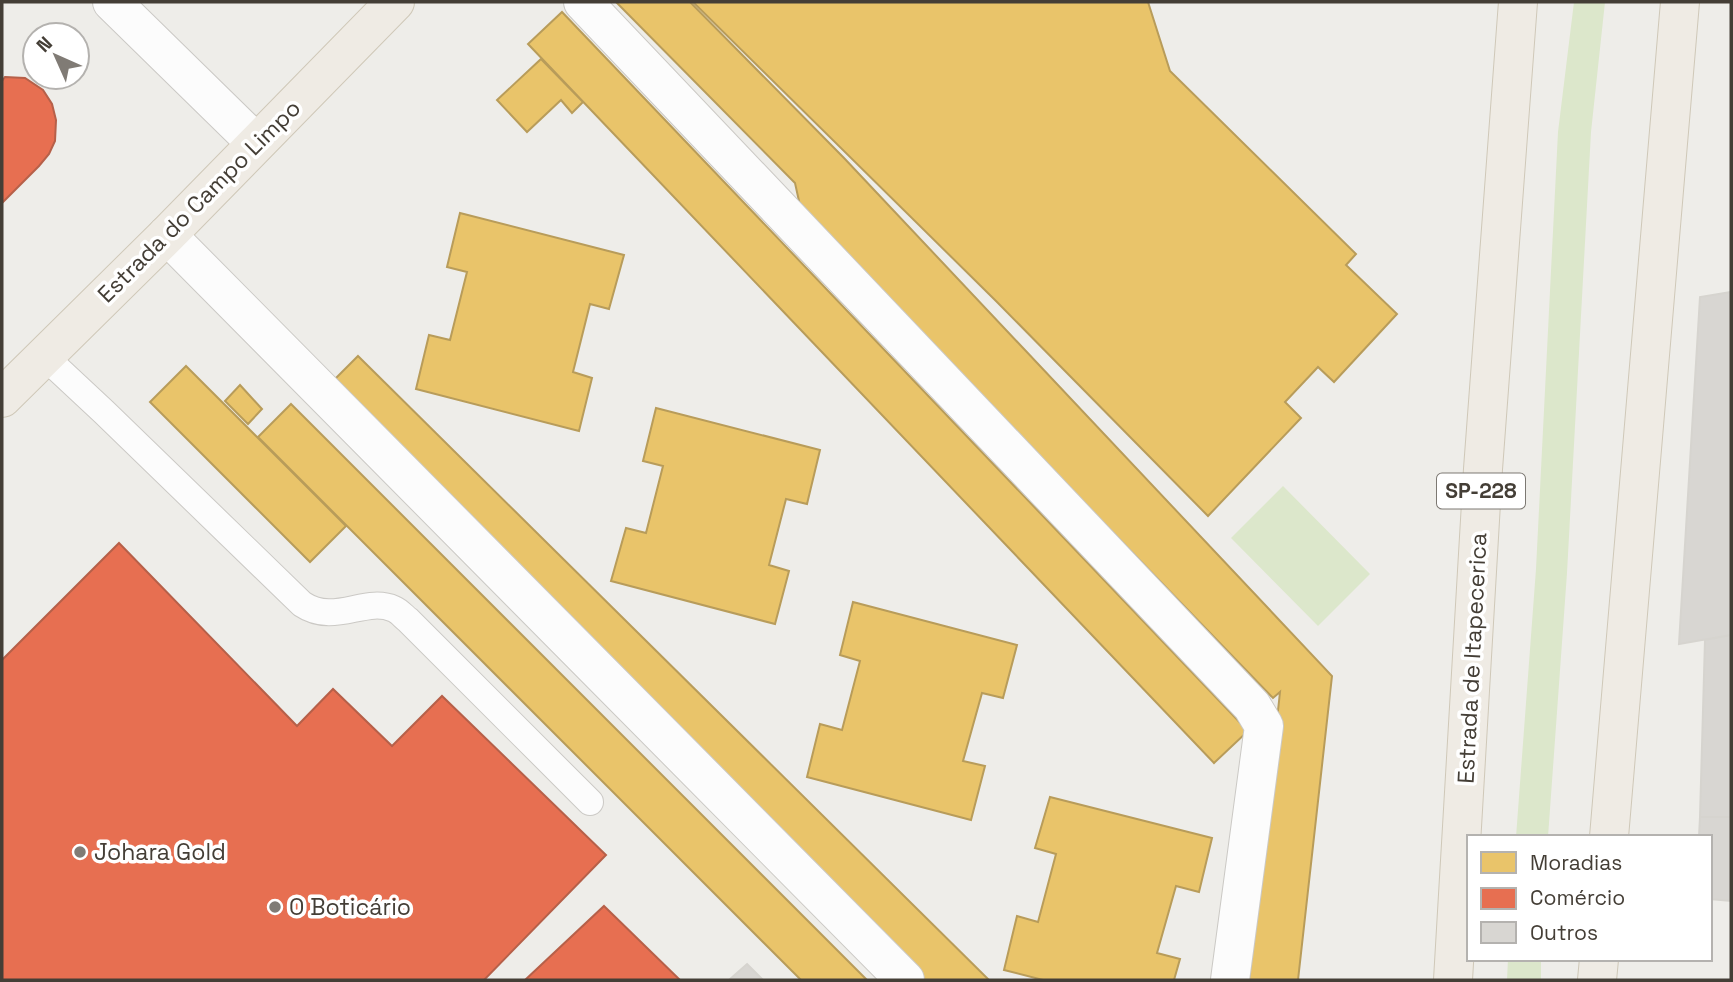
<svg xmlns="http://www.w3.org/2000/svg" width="1733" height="982" font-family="'Space Grotesk',sans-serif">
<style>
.green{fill:#dce7cb}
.homes{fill:#e9c46a;stroke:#b89c5a;stroke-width:2}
.shops{fill:#e76f51;stroke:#b66049;stroke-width:2}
.building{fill:#d8d6d2;stroke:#d6d4cf;stroke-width:2}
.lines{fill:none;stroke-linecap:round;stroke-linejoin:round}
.service-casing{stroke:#cbc9c5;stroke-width:28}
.minor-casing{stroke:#cbc9c5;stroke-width:40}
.primary-casing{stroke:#cfc8b8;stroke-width:40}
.service{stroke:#fcfcfc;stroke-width:26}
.minor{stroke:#fcfcfc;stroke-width:38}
.primary{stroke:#efebe4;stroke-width:38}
.poi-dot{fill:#807b75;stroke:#fff;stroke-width:2.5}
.labels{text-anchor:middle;stroke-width:7;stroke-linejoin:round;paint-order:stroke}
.shield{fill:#fff;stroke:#7c7872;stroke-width:2}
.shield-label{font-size:21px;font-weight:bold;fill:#443e36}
.street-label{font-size:23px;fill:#443e36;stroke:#fff}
.poi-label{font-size:23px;fill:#443e36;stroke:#fff;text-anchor:start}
</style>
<rect width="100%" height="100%" fill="#eeede9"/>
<!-- green -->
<path class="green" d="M 1574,2 L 1605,2 L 1591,132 L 1567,573 L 1548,837 L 1516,837 L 1536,569 L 1558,132 Z
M 1283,486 L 1370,574 L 1318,626 L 1231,538 Z
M 1508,959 L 1541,959 L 1541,980 L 1507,980 Z"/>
<!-- homes -->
<path class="homes" d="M 616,2 L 690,2 L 844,158 L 1332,676 L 1298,980 L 1249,980 L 1280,692 L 1273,698 L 801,210 L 795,183 Z
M 693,2 L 1148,2 L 1170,71 L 1356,254 L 1346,265 L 1397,314 L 1334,382 L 1318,367 L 1285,402 L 1301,418 L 1208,516 L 996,301 Z
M 562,12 L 1248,731 L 1214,763 L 528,44 Z
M 541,59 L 583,102 L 572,113 L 561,100 L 527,132 L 497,100 Z
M 460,213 L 624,255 L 609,309 L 590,304 L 573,372 L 592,378 L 579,431 L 416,389 L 429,335 L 450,340 L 467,272 L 447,267 Z
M 358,356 L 989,980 L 924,980 L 326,388 Z
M 186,366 L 346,526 L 310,562 L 150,402 Z
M 240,385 L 262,409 L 248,424 L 225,401 Z
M 291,404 L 867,980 L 801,980 L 258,437 Z
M 656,408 L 820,450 L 807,504 L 786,499 L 769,565 L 789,571 L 775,624 L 611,581 L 626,528 L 646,533 L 663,466 L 643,461 Z
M 853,602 L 1017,645 L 1003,698 L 982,693 L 963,761 L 985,766 L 971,820 L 807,777 L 820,724 L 842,730 L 860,661 L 840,655 Z
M 1050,797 L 1212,838 L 1199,892 L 1176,886 L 1157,953 L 1180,959 L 1174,980 L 1043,980 L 1004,970 L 1017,916 L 1038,922 L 1056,854 L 1035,848 Z"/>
<!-- shops -->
<path class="shops" d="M 5,77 L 25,78 L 43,90 L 52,104 L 56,120 L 55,141 L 49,154 L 39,166 L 2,203 L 2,81 Z
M 119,543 L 297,726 L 333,689 L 392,746 L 442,696 L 606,855 L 484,980 L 2,980 L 2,660 Z
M 604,906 L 680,980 L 525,980 Z"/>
<!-- building -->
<path class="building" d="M 1731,292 L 1731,635 L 1679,644 L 1700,297 Z
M 1731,635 L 1731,817 L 1700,817 L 1705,640 Z
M 1700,817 L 1731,817 L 1731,901 L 1710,899 L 1710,837 L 1699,837 Z
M 747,964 L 763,980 L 729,980 Z"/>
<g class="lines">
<defs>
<path id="service" d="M 44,356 L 104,412 L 302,604 C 335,626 365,596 394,609 C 399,611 404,617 408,620 L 590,802"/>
<path id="minor" d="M 112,2 L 256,143
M 583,2 L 1252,706 L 1264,726 L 1230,980
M 167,235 L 905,980"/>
<path id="primary" d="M 2,398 L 167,235 L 395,2
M 1609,837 L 1680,2
M 1453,980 L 1483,469 L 1518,2
M 1597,980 L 1599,959"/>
</defs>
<!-- service casing -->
<use href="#service" class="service-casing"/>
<!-- minor casing -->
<use href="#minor" class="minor-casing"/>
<!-- primary casing -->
<use href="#primary" class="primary-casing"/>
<!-- service -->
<use href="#service" class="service"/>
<!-- minor -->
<use href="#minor" class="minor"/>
<!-- primary -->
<use href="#primary" class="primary"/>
</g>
<!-- markers -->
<g class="poi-dot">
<circle cx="80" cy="852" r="7"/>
<circle cx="275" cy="907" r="7"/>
</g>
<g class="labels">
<!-- shield labels -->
<rect class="shield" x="1437" y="473.5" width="88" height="35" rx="5"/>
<g class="shield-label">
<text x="1481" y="498">SP-228</text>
</g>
<!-- street labels -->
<g class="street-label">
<text transform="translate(199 201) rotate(-45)" y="8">Estrada do Campo Limpo</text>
<text transform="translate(1472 658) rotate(-87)" y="8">Estrada de Itapecerica</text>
</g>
<!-- poi labels -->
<g class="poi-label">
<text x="94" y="860">Johara Gold</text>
<text x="289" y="915">O Boticário</text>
</g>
</g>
<!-- border -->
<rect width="1733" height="982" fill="none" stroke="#443e36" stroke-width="7"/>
<!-- legend -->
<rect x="1467" y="835" width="245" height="126" fill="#ffffff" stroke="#b4b2af" stroke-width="2"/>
<rect x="1481" y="852" width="35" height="21" fill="#e9c46a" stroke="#b4b2af" stroke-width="2"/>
<text x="1530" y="870" font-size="21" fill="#443e36">Moradias</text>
<rect x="1481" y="888" width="35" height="21" fill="#e76f51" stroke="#b4b2af" stroke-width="2"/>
<text x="1530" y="905" font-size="21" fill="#443e36">Comércio</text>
<rect x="1481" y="922" width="35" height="21" fill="#d8d6d2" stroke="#b4b2af" stroke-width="2"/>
<text x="1530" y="940" font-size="21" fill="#443e36">Outros</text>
<!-- north arrow -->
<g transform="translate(56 56) rotate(315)"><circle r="33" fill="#ffffff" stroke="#b4b2af" stroke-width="2"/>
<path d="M0-5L12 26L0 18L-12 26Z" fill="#807b75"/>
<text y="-10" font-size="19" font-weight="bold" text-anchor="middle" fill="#443e36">N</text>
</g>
</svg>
